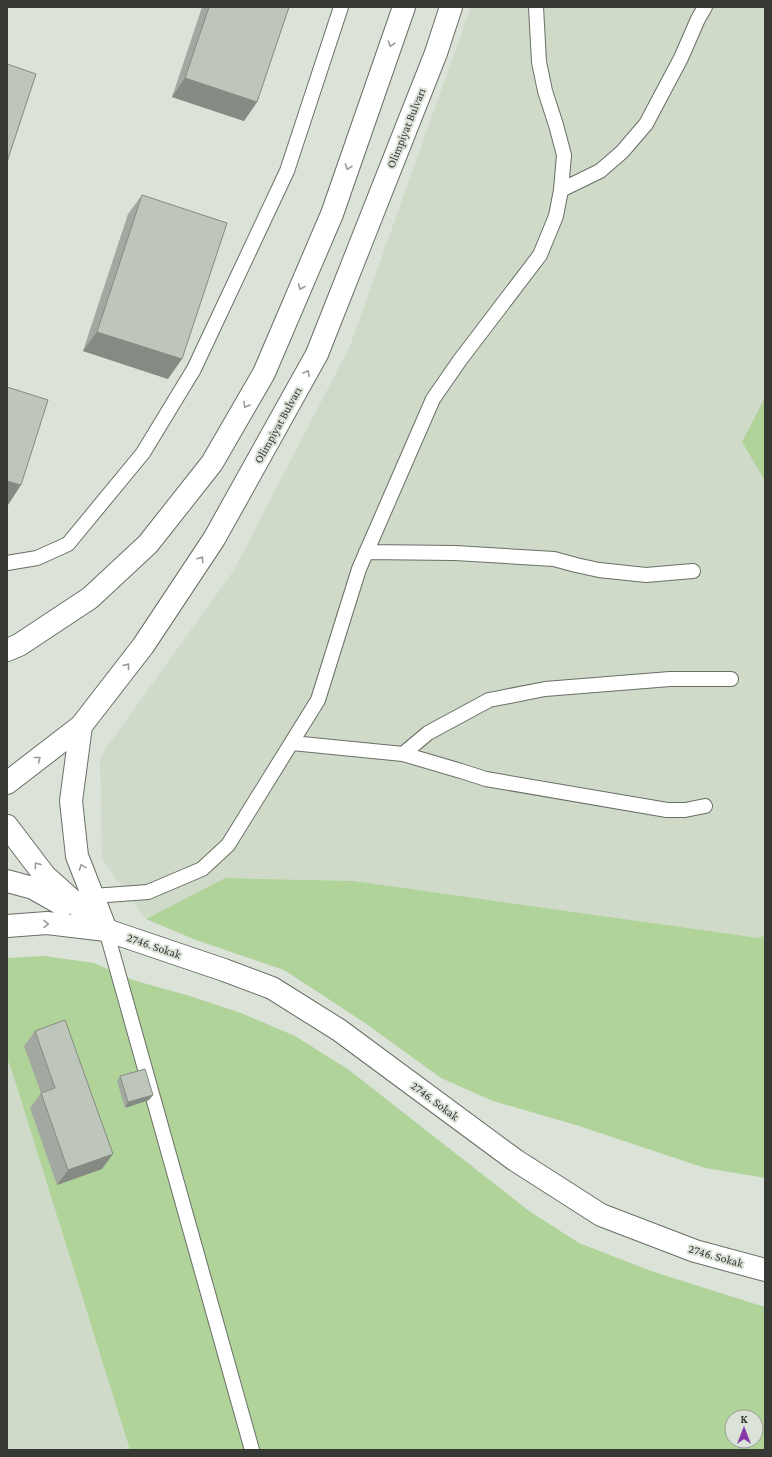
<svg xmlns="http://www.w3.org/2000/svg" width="772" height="1457" font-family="'Crimson Pro',serif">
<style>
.built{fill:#cfdac9}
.green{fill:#b0d39a;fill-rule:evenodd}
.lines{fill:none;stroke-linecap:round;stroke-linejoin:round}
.lane-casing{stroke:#696f66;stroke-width:16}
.street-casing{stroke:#696f66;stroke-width:24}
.primary-casing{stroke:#696f66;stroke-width:24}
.lane{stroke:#fff;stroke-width:14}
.street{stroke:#fff;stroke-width:22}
.primary{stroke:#fff;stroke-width:22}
.wall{fill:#a3a9a0}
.shaded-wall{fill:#858a82}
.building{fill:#bec5ba;stroke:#858a82}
.oneway{stroke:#9a9c99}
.labels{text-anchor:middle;stroke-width:4;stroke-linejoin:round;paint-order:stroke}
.street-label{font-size:12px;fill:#353833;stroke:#dbe2d8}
</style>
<rect width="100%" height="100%" fill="#dbe2d8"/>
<!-- built -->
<path class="built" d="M 471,7 L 765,7 L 765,397 L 742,442 L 765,481 L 765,935 L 759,938 L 354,881 L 225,878 L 146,919 L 102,859 L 100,757 L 234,570 L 350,346 Z
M 7,1060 L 10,1065 L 130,1450 L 7,1450 Z"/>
<!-- green -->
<path class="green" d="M 765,397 L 765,481 L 742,442 Z
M 225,878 L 354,881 L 759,938 L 765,935 L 765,1178 L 705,1168 L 576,1125 L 493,1101 L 441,1078 L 365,1023 L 284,970 L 196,940 L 146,919 Z
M 44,956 L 94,963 L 136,981 L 190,996 L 241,1013 L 295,1036 L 349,1070 L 529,1211 L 579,1243 L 651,1271 L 765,1307 L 765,1450 L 130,1450 L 10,1065 L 7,1060 L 7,958 ZM 732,1417 L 756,1417 L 756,1441 L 732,1441 Z"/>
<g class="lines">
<defs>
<path id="lane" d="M 561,190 L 600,171 L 622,152 L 646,124 L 681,58 L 698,19 L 705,7
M 366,552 L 455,553 L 554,559 L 576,565 L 599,570 L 646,575 L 693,571
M 7,563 L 37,558 L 68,544 L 143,453 L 194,369 L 287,171 L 341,7
M 292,743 L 403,754 L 461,771 L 486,779 L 667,810 L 685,810 L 705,806
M 403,754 L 428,733 L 489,700 L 545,689 L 670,679 L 731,679
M 93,896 L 148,892 L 202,869 L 228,845 L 318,700 L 359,569 L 433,399 L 460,360 L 540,255 L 556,216 L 561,190 L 564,155 L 556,125 L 545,91 L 539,62 L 536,7
M 106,930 L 252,1450"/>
<path id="street" d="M 106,930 L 224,970 L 272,988 L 339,1030 L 515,1160 L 601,1215 L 695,1251 L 765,1270"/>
<path id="primary" d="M 7,650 L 19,645 L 90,598 L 148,544 L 212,463 L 264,373 L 332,214 L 404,7
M 81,726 L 71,801 L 77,856 L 106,930
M 7,783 L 81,726 L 143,646 L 214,539 L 317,354 L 436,53 L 451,7
M 7,826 L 45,876 L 103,928
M 7,881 L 33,888 L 63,905
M 7,926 L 47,923 L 106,930"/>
</defs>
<!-- lane casing -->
<use href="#lane" class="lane-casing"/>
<!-- street casing -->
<use href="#street" class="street-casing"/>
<!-- primary casing -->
<use href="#primary" class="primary-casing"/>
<!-- lane -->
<use href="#lane" class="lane"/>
<!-- street -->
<use href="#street" class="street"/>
<!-- primary -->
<use href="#primary" class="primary"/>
</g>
<!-- wall -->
<path class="wall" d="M 202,7 L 289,7 L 257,102 L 244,121 L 172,97 Z
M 142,195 L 168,379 L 83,351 L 128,214 Z
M 35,1031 L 102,1169 L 57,1185 L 30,1108 L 41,1093 L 24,1046 Z
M 120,1076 L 153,1095 L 149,1100 L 125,1108 L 117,1081 Z"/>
<!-- shaded-wall -->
<path class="shaded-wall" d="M 185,78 L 257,102 L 244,121 L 172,97 Z
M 97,332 L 182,359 L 168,379 L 83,351 Z
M 7,481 L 21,485 L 8,505 L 7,504 Z
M 153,1095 L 149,1100 L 125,1108 L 128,1102 Z
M 113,1154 L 102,1169 L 57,1185 L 68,1170 Z"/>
<!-- building -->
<path class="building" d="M 209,7 L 289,7 L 257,102 L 185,78 Z
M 7,64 L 36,74 L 7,162 Z
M 142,195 L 227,223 L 182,359 L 97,332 Z
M 7,387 L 48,400 L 21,485 L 7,481 Z
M 65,1020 L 113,1154 L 68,1170 L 41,1093 L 55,1088 L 35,1031 Z
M 145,1069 L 153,1095 L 128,1102 L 120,1076 Z"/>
<!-- one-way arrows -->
<defs><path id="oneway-chevron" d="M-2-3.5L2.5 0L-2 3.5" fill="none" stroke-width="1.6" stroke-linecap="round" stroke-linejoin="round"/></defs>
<g class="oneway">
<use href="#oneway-chevron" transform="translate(391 44) rotate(109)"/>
<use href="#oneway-chevron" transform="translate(348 167) rotate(109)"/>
<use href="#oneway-chevron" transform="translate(301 287) rotate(113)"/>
<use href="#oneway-chevron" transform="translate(307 373) rotate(-61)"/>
<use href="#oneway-chevron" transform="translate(246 405) rotate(120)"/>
<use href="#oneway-chevron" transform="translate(201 559) rotate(-56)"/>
<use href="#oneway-chevron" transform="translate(127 666) rotate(-52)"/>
<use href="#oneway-chevron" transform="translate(38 759) rotate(-38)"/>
<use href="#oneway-chevron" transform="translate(37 865) rotate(-126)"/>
<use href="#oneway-chevron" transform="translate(82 867) rotate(-111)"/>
<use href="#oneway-chevron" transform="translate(46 924) rotate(1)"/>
</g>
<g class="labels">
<!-- street labels -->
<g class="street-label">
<text transform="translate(406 128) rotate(-68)" y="4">Olimpiyat Bulvarı</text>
<text transform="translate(278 425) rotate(-61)" y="4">Olimpiyat Bulvarı</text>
<text transform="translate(154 946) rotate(19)" y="4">2746. Sokak</text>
<text transform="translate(435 1101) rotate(37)" y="4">2746. Sokak</text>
<text transform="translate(716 1256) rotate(16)" y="4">2746. Sokak</text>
</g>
</g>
<!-- border -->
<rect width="772" height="1457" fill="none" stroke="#353833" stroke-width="16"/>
<!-- north arrow -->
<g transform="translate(744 1429)"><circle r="19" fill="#dbe2d8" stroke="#999e96"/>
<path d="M0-3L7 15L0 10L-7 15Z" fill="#8638a8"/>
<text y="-6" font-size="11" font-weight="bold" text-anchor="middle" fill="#353833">K</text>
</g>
</svg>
